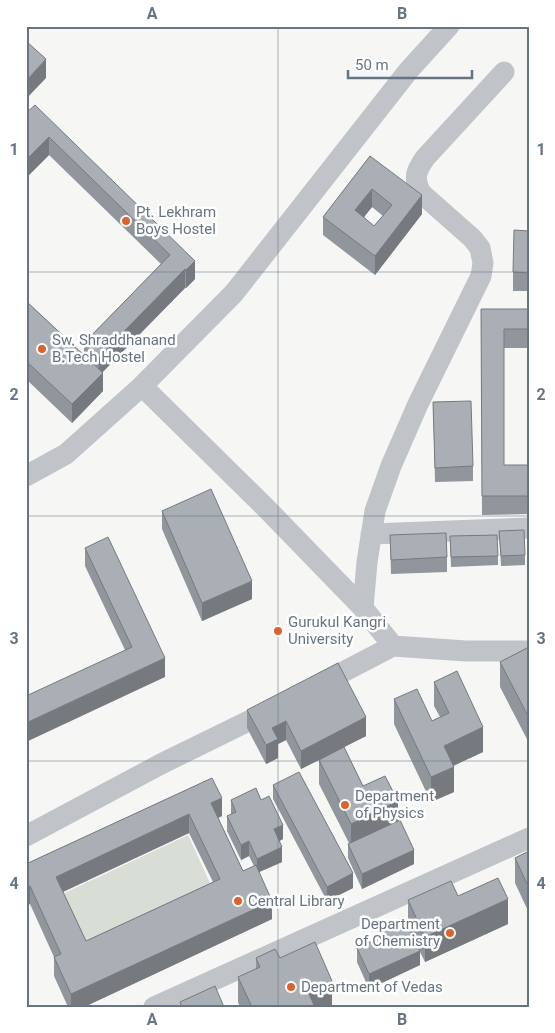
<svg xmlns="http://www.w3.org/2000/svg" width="555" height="1033" font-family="Roboto,sans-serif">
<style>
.green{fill:#d8ddd5}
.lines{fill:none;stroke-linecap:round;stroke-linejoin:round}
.minor{stroke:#c0c3c7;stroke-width:21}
.wall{fill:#91969c;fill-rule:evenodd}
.shaded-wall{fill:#767a7f}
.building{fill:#a9afb5;stroke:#767a7f;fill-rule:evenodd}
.grid{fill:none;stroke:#677583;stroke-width:1;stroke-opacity:0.55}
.poi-dot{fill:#db632f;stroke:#fff;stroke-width:2}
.labels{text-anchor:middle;stroke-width:5;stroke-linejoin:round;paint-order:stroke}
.poi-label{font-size:15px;fill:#677583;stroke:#fff;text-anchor:start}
.neatline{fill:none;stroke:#677583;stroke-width:2}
.grid-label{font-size:16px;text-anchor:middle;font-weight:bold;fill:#677583}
</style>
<rect width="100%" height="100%" fill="#f6f7f4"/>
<!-- green -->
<path class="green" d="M 188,835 L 216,896 L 87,957 L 58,896 Z"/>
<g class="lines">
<!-- minor -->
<path class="minor" d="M 142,386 L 265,507 L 363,608 L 393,646 L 466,651 L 529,651
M 26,476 L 66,454 L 142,386 L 234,293 L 409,70 L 449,26
M 371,534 L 529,528
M 363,608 L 367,562 L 375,511 L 391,466 L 418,404 L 481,276 L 483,263 L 480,248 L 472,238 L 421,193 C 413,178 416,171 425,158 L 504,72
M 318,685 L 393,646
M 26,836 L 161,764 L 273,709
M 154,1007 L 529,838"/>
</g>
<!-- wall -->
<path class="wall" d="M 26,113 L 195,279 L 186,288 L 185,288 L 102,372 L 103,391 L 72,423 L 26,379 L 26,301 L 84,355 L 84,343 L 161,264 L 49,155 L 26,178 Z
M 370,156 L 422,214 L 375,275 L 323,235 L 323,217 ZM 372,207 L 383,216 L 374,226 L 364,217 Z
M 529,231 L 529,291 L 513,291 L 513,272 Z
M 481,309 L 529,309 L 529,348 L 504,348 L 504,465 L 529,465 L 529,514 L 482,515 Z
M 433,402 L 473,466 L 473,481 L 435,482 Z
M 162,511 L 252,599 L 202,621 L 162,529 Z
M 499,531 L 525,555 L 525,565 L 501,566 Z
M 390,535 L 447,557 L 447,572 L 391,574 Z
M 450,536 L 498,556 L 498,565 L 451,567 Z
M 85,548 L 165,677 L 125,650 L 85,566 Z
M 529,647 L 529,743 L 500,687 L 500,662 Z
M 434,682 L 483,752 L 453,766 L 454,792 L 431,802 L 394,724 L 394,699 L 432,721 L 440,717 L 434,706 Z
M 247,710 L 366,736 L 344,747 L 363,786 L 398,821 L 414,864 L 362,889 L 348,858 L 348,844 L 349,843 L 319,784 L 319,760 L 301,769 L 286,740 L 278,744 L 278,758 L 266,764 L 247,728 Z
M 212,778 L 222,816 L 218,818 L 243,871 L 254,866 L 249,856 L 241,860 L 227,831 L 227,816 L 231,814 L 231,800 L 261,800 L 283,839 L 279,841 L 282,862 L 259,872 L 272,919 L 84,1007 L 68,1007 L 54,976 L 54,957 L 30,904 L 26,864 ZM 189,833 L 213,882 L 86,941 L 63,892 Z
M 273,785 L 353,888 L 327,901 L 273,799 Z
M 529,851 L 529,913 L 515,883 L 515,858 Z
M 458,896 L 508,924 L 425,962 L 420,952 L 420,965 L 369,989 L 357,962 L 357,948 L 377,938 L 377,929 L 408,925 L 408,900 Z
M 256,958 L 280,958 L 332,1006 L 330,1007 L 240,1007 L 238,1002 L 238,977 L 256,969 Z"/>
<!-- shaded-wall -->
<path class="shaded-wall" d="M 46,59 L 46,78 L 26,99 L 26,81 Z
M 49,137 L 49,155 L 26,178 L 26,160 Z
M 372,189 L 372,207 L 355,228 L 355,210 Z
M 422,195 L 422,214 L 375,275 L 375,256 Z
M 195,261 L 195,279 L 186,288 L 186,270 Z
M 185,269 L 185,288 L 99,376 L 99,357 Z
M 103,373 L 103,391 L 72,423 L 72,404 Z
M 252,581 L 252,599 L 202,621 L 202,603 Z
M 165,658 L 165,677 L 26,742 L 26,723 Z
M 366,717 L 366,736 L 301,769 L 301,751 Z
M 286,721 L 286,740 L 278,744 L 278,758 L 266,764 L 266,745 L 272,728 Z
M 483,727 L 483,752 L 444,770 L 444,746 Z
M 454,767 L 454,792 L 431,802 L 431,777 Z
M 222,798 L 222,816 L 211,821 L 211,803 Z
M 398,801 L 398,826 L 351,849 L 351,824 Z
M 189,814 L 189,833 L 56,895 L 56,877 Z
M 283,825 L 283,839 L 274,844 L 274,829 Z
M 249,841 L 249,856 L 241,860 L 241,845 Z
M 282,847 L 282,862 L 257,873 L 257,859 Z
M 414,850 L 414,864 L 362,889 L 362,874 Z
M 353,873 L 353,888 L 327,901 L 327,887 Z
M 30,886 L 30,904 L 26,906 L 26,888 Z
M 508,899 L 508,924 L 425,962 L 425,937 Z
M 272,901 L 272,919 L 84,1007 L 71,1007 L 71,994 Z
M 420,951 L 420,965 L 369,989 L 369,974 Z
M 332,981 L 332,1006 L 330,1007 L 308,1007 L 308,992 Z"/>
<!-- building -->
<path class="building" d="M 26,41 L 46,59 L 26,81 Z
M 35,105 L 195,261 L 186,270 L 185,269 L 99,357 L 84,343 L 170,255 L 49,137 L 26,160 L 26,113 Z
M 370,156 L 422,195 L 375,256 L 323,217 ZM 372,189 L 392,205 L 374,226 L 355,210 Z
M 514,230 L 529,231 L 529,273 L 513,272 Z
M 26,301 L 103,373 L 72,404 L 26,361 Z
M 481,309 L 529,309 L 529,329 L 504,329 L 504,465 L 529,465 L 529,496 L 482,496 Z
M 471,401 L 473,466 L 435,468 L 433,402 Z
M 211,489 L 252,581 L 202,603 L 162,511 Z
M 524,530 L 525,555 L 501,556 L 499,531 Z
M 446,533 L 447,557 L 391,560 L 390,535 Z
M 497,535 L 498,556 L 451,557 L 450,536 Z
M 108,537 L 165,658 L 26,723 L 26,696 L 132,647 L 85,548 Z
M 529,647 L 529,718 L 500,662 Z
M 338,663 L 366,717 L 301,751 L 286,721 L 272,728 L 278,739 L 266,745 L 247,710 Z
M 457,671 L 483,727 L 444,746 L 454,767 L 431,777 L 394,699 L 417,689 L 432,721 L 449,713 L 434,682 Z
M 344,747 L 363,786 L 385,776 L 398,801 L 351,824 L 319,760 Z
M 299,772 L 353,873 L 327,887 L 273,785 Z
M 212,778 L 222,798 L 211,803 L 243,871 L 256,865 L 272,901 L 71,994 L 54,957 L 61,954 L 30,886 L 26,888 L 26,864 ZM 189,814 L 220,879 L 86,941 L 56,877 Z
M 256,788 L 261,800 L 269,796 L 283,825 L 274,829 L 282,847 L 257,859 L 249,841 L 241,845 L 227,816 L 236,812 L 231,800 Z
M 400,820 L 414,850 L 362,874 L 348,844 Z
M 529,851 L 529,888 L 515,858 Z
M 498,878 L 508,899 L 425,937 L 408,900 L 451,881 L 458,896 Z
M 404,917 L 420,951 L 369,974 L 357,948 L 381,937 L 377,929 Z
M 315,942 L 332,981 L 308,992 L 314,1005 L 310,1007 L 252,1007 L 238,977 L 260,967 L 256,958 L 275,949 L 280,958 Z
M 215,986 L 224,1007 L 182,1007 L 180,1002 Z"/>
<!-- grid -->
<path class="grid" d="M 278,26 L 278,1007M 26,272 L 529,272M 26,516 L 529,516M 26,761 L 529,761"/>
<!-- markers -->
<g class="poi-dot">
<circle cx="126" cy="221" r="5"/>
<circle cx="42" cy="349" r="5"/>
<circle cx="278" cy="631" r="5"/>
<circle cx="345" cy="805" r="5"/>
<circle cx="238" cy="901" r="5"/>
<circle cx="450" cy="933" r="5"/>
<circle cx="291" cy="987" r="5"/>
</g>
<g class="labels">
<!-- poi labels -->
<g class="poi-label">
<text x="136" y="217">Pt. Lekhram<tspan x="136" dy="17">Boys Hostel</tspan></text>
<text x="52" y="345">Sw. Shraddhanand<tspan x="52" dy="17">B.Tech Hostel</tspan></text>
<text x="288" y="627">Gurukul Kangri<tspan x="288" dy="17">University</tspan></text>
<text x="355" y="801">Department<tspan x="355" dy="17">of Physics</tspan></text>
<text x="248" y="906">Central Library</text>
<text x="440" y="929" text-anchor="end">Department<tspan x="440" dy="17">of Chemistry</tspan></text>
<text x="301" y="992">Department of Vedas</text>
</g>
</g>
<!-- border -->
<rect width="555" height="1033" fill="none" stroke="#ffffff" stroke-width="55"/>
<!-- scale -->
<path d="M348 70v8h124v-8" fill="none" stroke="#677583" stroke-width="2.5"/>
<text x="355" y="70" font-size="15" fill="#677583" stroke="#ffffff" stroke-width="4" paint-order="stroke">50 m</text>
<rect x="28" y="28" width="500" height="978" class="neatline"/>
<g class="grid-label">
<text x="152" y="19">A</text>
<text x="402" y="19">B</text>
<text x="14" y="155">1</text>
<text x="541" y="155">1</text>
<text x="14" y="400">2</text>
<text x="541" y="400">2</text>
<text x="14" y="644">3</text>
<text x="541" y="644">3</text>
<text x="14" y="889">4</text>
<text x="541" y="889">4</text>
<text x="152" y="1025">A</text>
<text x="402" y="1025">B</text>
</g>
</svg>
